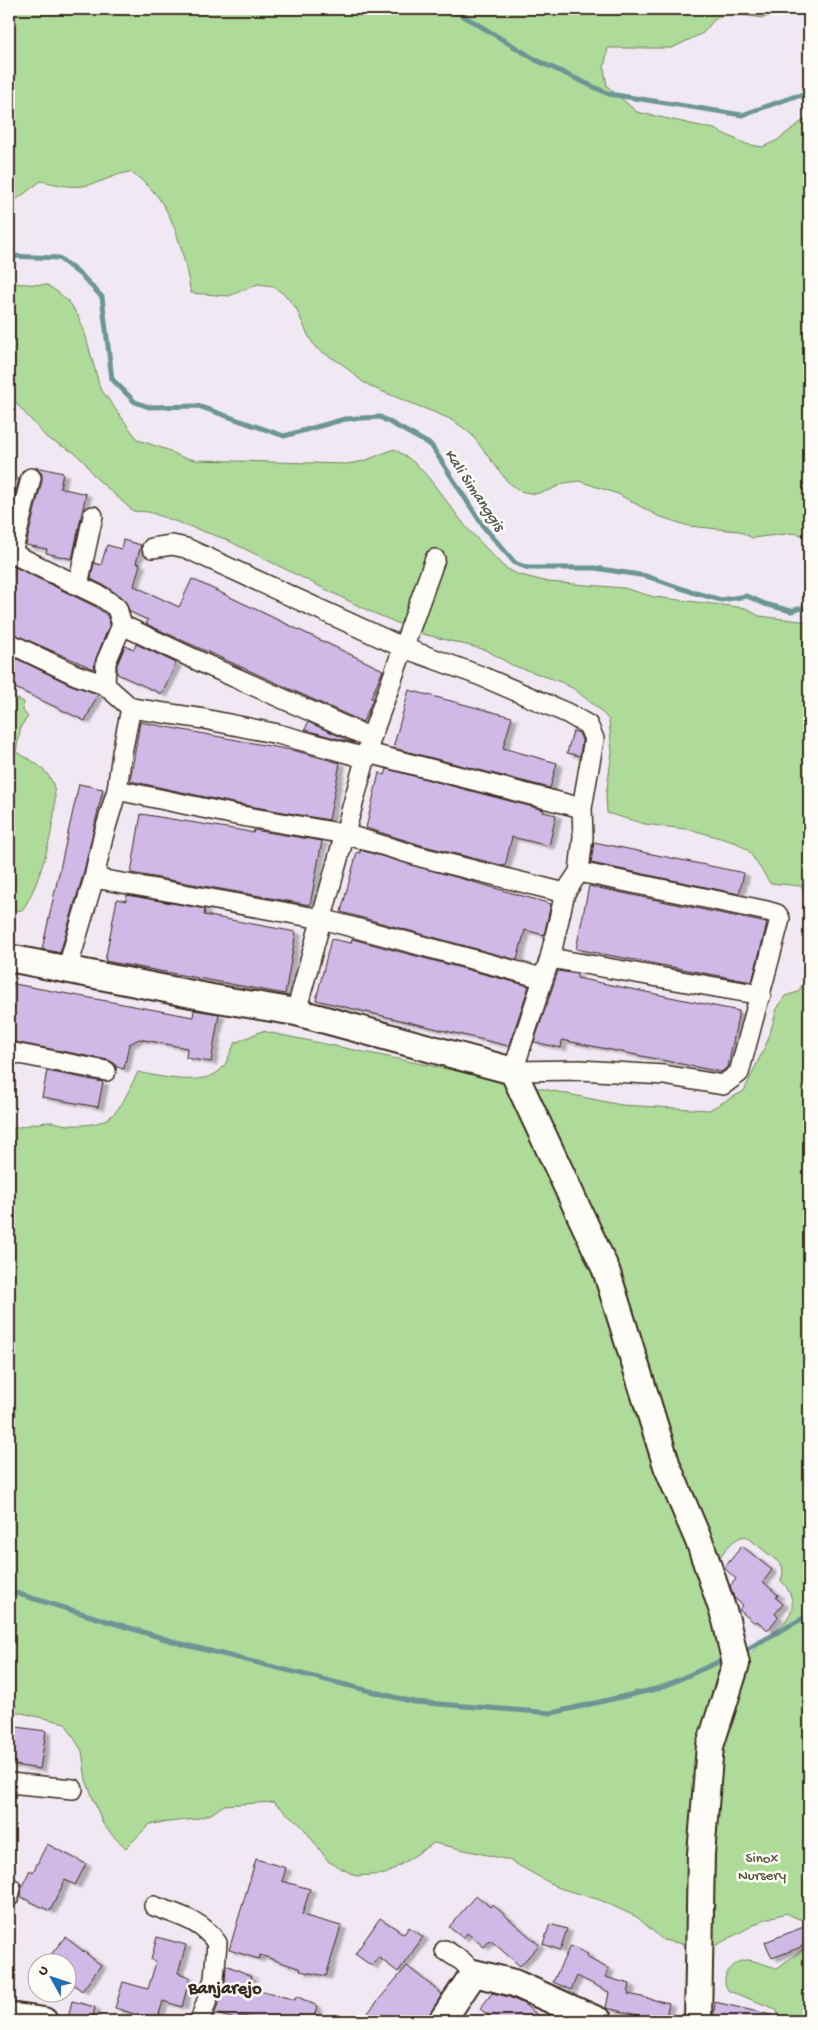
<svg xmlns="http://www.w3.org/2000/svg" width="818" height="2030" font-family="'Gochi Hand',sans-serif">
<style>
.green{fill:#aedb99;stroke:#74825c;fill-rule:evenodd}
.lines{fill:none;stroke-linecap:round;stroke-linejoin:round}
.stream{stroke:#6c9595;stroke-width:5}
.building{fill:#d0b8e7;stroke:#3b2a1e;filter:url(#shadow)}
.street-casing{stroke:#3b2a1e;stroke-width:22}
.secondary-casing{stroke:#3b2a1e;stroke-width:30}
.street{stroke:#fdfcf7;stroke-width:19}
.secondary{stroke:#fdfcf7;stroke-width:26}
.labels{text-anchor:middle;stroke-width:5;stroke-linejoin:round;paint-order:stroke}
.park-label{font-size:15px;fill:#58563d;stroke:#fdfcf7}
.water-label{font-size:16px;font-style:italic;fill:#4f5750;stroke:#fdfcf7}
.quarter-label{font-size:18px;font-weight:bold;fill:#3b2a1e;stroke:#fdfcf7}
</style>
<defs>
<filter id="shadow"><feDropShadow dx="5.5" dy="3" stdDeviation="1" flood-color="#0004"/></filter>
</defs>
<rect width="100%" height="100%" fill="#f0e8f2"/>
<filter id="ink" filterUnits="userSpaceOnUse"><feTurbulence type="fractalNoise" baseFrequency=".02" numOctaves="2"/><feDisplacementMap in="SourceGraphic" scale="10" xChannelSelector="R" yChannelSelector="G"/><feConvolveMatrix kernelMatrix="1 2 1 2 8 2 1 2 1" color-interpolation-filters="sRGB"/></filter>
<g filter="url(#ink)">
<!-- green -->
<path class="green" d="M 9,9 L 789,9 L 763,18 L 729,13 L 714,20 L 703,33 L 672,48 L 608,48 L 604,68 L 607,86 L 637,112 L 714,129 L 746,144 L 762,147 L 776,141 L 809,116 L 809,536 L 793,533 L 752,538 L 739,531 L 689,526 L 658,516 L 618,494 L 579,481 L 564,483 L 550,490 L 535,494 L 520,491 L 507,481 L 472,435 L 461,426 L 448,418 L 376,389 L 363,382 L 342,364 L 316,348 L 308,335 L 296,308 L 286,296 L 273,286 L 258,284 L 229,296 L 191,293 C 182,247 173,197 130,172 C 115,174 103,182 88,185 C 72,189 56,184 41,181 L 9,205 Z
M 9,283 L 47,285 L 59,293 L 70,303 L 78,316 L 84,330 L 100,388 L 138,440 L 168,450 L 181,457 L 196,460 L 347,464 L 364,461 L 394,449 L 407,457 L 418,466 L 428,477 L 467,528 L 504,567 L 517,574 L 548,582 L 624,588 L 654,597 L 746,608 L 759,616 L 809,622 L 809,911 L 807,899 L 801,886 L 770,883 L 749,851 L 737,843 L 693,830 L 645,824 L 607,813 L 606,796 L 612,752 L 609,720 L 598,708 L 574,689 L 561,682 L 512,665 L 486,650 L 423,634 L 369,611 L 225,539 L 149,512 L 133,511 L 95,477 L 86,464 L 75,453 L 47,438 L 9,395 Z
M 9,695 L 24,702 L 23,711 L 28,717 L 21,726 L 16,752 C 31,760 46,767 53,784 C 62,810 39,889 22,910 L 9,911 Z
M 809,974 L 809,1919 L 799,1919 L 786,1913 L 763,1920 L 709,1949 L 663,1940 L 637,1917 L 600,1900 L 559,1888 L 509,1860 L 434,1843 L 386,1874 L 356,1876 L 329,1862 L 302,1826 L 273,1802 L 224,1805 L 211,1814 L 196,1819 L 150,1824 L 126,1848 L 113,1836 L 103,1824 L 86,1780 L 82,1751 L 65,1723 L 9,1710 L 9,1129 C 22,1127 37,1122 51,1122 C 57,1122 63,1125 70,1125 C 117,1127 119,1109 138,1072 C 160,1077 208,1088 223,1067 C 228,1061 231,1050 235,1043 L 262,1031 L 621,1105 L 709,1110 L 744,1091 L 768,1040 L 777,1009 L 785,996 L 798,992 ZM 746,1536 L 782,1565 L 783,1573 L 781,1581 C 786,1585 787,1588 790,1594 C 799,1615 779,1627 765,1639 C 760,1643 756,1648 751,1653 L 742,1642 L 714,1567 C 721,1555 732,1537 746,1536 Z
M 809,1945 L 809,2021 L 781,2021 L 776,2009 L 729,1991 C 718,1979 731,1961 746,1960 C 755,1960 768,1966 777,1968 Z"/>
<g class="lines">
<!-- stream -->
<path class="stream" d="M 452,9 L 538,61 L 609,94 L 742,115 L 793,97 L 809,94
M 9,256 L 59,258 L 82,276 L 102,297 L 112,379 L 135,402 L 149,407 L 198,406 L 284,436 L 345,419 L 380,417 L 431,445 L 483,526 L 515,563 L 528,568 L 595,568 L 646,576 L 692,592 L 721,600 L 747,596 L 765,604 L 791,611 L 809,606
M 9,1591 L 182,1644 L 414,1702 L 552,1713 L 660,1688 L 727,1658
M 742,1652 L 809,1615"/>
</g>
<!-- building -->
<path class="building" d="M 36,467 L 63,473 L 60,488 L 86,494 L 72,559 L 46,553 L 47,549 L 26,545 L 42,481 L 42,474 Z
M 9,477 L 19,479 L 9,520 Z
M 123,540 L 141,545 L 136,563 L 140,564 L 134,586 L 179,607 L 192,579 L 383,670 L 371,698 L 373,699 L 363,722 L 146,624 L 148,620 L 130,612 L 124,599 L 107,587 L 91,579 L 94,563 L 101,565 L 107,545 L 121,549 Z
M 9,564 L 96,607 L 107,615 L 110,624 L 96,658 L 94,669 L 9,632 Z
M 136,644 L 176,663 L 162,694 L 117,674 L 117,665 L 125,646 L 134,649 Z
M 9,655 L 71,685 L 98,694 L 85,721 L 9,685 Z
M 409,690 L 512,717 L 503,748 L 557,763 L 550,788 L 393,748 Z
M 140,722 L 296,751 L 340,763 L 329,820 L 238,804 L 130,781 Z
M 308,722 L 355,743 L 354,743 L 305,730 Z
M 573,731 L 579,733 L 582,740 L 580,756 L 567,753 Z
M 387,769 L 544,810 L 543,812 L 556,815 L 549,846 L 512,837 L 505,866 L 424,846 L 366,828 L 379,773 L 385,775 Z
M 79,784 L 103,789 L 83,875 L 60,953 L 42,949 Z
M 141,814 L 245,831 L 253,833 L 254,830 L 322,841 L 310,905 L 131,873 Z
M 594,842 L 744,873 L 739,894 L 591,863 Z
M 360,850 L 551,904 L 544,935 L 525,930 L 517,960 L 341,912 L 357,852 L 360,853 Z
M 589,886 L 767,923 L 752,982 L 576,949 Z
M 127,895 L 205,909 L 204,915 L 296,932 L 285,994 L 105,961 L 117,899 L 126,901 Z
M 331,939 L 351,943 L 352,939 L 529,986 L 509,1046 L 316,1000 Z
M 558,971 L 577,974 L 577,978 L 739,1011 L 728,1067 L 721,1072 L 562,1040 L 561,1048 L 534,1042 Z
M 9,983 L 193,1017 L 194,1010 L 219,1014 L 211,1062 L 186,1058 L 187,1048 L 139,1039 L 129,1044 L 124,1069 L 117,1067 L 114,1063 L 108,1060 L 9,1041 Z
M 47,1071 L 103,1082 L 98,1107 L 42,1097 Z
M 742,1546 L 772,1570 L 763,1582 L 778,1595 L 776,1598 L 783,1604 L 775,1614 L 778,1617 L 768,1630 L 757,1621 L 755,1623 L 739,1610 L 743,1605 L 734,1598 L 730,1586 L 736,1579 L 724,1568 Z
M 9,1726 L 46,1731 L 40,1769 L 9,1764 Z
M 47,1844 L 86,1864 L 75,1885 L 65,1880 L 50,1911 L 21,1897 L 22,1886 L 30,1870 L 33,1872 Z
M 256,1859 L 286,1868 L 282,1881 L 310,1889 L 302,1915 L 341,1926 L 326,1976 L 300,1971 L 301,1969 L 260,1955 L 259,1959 L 229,1950 Z
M 476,1895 L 490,1907 L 492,1904 L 539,1945 L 520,1966 L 490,1940 L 484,1947 L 467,1933 L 463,1938 L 449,1927 Z
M 380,1918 L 404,1934 L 409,1927 L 423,1937 L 398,1972 L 378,1957 L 372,1966 L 355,1954 Z
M 550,1924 L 567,1929 L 560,1950 L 543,1944 Z
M 809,1925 L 809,1938 L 801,1947 L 772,1958 L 765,1942 Z
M 65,1937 L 101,1965 L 82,1991 L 68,1980 L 68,1962 L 45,1962 Z
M 157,1937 L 186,1945 L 178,1973 L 190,1977 L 182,2007 L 163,2001 L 157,2021 L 115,2008 L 123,1982 L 148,1989 L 156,1962 L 151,1960 Z
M 570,1946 L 588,1954 L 586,1957 L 609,1969 L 605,1977 L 630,1984 L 628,1994 L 669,2003 L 665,2021 L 606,2008 L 609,1992 L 577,1976 L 571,1990 L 553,1982 Z
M 226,1965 L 252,1976 L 249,1987 L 295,2000 L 296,1996 L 317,2006 L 313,2021 L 262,2021 L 240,2015 L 238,2020 L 215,2013 L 225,1983 Z
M 407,1966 L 442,1994 L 426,2021 L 361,2021 Z
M 492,1993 L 509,1997 L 524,2004 L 544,2021 L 496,2021 L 480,2009 Z
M 72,2001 L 95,2007 L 92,2021 L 79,2021 L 68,2018 Z
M 715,2002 L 771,2015 L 771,2021 L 713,2021 Z"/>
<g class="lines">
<defs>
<path id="street" d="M 152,548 L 172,545 L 186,548 L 404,648 L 481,676 L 567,713 L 588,725 L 594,739 L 582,808 L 583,837 L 579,872 L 565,893 L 550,958 L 513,1071 L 580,1070 L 664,1075 L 723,1085 L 739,1073 L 780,919 L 777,914 L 767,911 L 579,872
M 9,552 L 102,597 L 117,608 L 122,625 L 106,662 L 105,685 L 131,708 L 122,753 L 117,790 L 103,837 L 94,878 L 67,970
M 12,553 L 31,478
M 78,585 L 93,516
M 122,625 L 207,665 L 371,738
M 9,643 L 76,675 L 105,685
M 131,708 L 204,719 L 278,734 L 365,758
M 368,753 L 582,808
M 117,790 L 236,815 L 345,834 L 421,857 L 565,893
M 94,878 L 322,919 L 542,978
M 550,958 L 761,995
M 296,1012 L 371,738 L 435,559
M 9,1052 L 106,1071
M 9,1783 L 73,1789
M 9,1887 L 11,1888 L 9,1897
M 154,1906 C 180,1916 201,1920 217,1943 L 214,1979 L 200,2021
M 445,1950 L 462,1961 L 474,1973"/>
<path id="secondary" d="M 9,958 L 212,998 L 296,1012 L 513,1071 L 606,1270 L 667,1466 L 701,1546 L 726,1620 L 736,1664 L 710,1746 L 701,1854 L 698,2021
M 9,2016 L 44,2021
M 442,2021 L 474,1973 L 514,1983 L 599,2021"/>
</defs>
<!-- street casing -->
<use href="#street" class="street-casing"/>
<!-- secondary casing -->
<use href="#secondary" class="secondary-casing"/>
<!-- street -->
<use href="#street" class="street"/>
<!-- secondary -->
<use href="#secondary" class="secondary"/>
</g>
</g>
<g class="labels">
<!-- park labels -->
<g class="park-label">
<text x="762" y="1862">Sinox<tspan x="762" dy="17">Nursery</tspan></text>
</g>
<!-- water labels -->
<g class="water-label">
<text transform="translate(476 489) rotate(56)" y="6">Kali Simanggis</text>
</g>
<!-- quarter labels -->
<g class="quarter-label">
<text x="225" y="1993">Banjarejo</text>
</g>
</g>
<!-- margin -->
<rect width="818" height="2030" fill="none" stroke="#fdfcf7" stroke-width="30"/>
<rect x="15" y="15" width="788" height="2000" fill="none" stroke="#3b2a1e" stroke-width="2" filter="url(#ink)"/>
<!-- north arrow -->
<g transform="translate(52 1978) rotate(310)"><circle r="24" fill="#fdfcf7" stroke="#afa8a0"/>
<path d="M0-4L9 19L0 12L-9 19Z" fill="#1f6fb2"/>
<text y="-8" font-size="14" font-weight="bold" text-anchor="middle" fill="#3b2a1e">U</text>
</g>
</svg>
